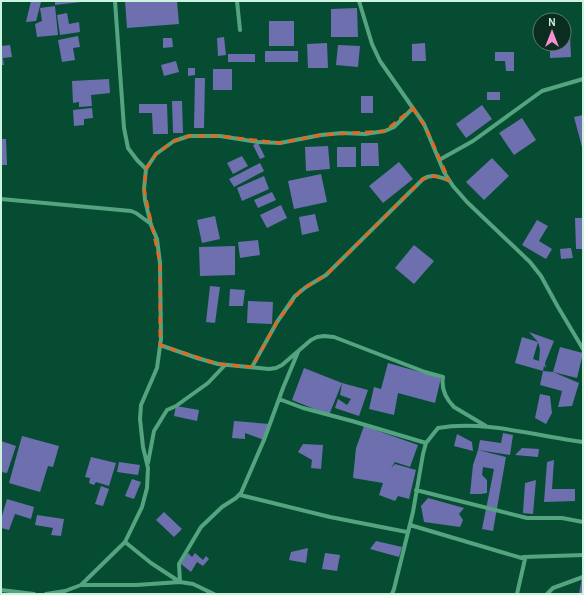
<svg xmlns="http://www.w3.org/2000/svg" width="584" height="595" font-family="Karla,sans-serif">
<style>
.building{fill:#6e6faf;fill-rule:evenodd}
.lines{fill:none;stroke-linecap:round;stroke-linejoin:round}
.street{stroke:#54a47f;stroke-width:4}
.marked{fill:none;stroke:#e56821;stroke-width:3;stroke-dasharray:8 5;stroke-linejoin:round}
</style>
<rect width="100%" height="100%" fill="#054c32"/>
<!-- building -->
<path class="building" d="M 31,1 L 41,2 L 36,21 L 26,22 Z
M 55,1 L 80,1 L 81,2 L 55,5 Z
M 125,1 L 177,1 L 179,24 L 127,28 Z
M 55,6 L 58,35 L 37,37 L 35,24 L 42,21 L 40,8 Z
M 357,8 L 358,37 L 331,37 L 331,9 Z
M 67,13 L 69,24 L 79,22 L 80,32 L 60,35 L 57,15 Z
M 269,21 L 294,21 L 294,46 L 269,46 Z
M 564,34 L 570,34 L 571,57 L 550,58 L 550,44 L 564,44 Z
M 78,36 L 80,47 L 73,48 L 75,60 L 62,62 L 58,40 Z
M 224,37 L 226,55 L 218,56 L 217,38 Z
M 163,38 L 172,38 L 173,47 L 163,48 Z
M 327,43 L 328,68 L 308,68 L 307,44 Z
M 425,43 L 426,61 L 412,61 L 412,44 Z
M 10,45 L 12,57 L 3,58 L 4,65 L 1,65 L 1,46 Z
M 338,45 L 360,46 L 358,67 L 336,65 Z
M 265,51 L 298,51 L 298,62 L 265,62 Z
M 495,52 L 514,52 L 514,71 L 506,71 L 505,61 L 495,61 Z
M 228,54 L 255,54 L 255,62 L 228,62 Z
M 176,61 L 179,72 L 164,76 L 161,65 Z
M 188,68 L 195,68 L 195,75 L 188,76 Z
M 213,69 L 232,69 L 232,90 L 213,90 Z
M 195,78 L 205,78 L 204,128 L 194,128 Z
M 109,79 L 110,93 L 91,95 L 92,106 L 79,107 L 79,102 L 73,103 L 72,81 Z
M 487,92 L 500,92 L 500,100 L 487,100 Z
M 361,96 L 373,96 L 373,113 L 361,113 Z
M 172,101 L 182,101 L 183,133 L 173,133 Z
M 139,104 L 167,104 L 168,134 L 153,134 L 152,113 L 139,113 Z
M 482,105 L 492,119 L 466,138 L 456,124 Z
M 92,108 L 93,118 L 84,119 L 84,125 L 74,126 L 73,110 Z
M 583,115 L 583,147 L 582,147 L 574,117 Z
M 522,118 L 536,140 L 514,155 L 499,133 Z
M 1,139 L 6,139 L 7,165 L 1,165 Z
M 258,143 L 265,157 L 260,159 L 253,145 Z
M 361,143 L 378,143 L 379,166 L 361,166 Z
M 328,146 L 330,169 L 306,171 L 305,147 Z
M 337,147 L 356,147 L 356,167 L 337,167 Z
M 242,156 L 248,166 L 233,174 L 227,163 Z
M 492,158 L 509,176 L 484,200 L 466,182 Z
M 399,162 L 413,179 L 383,203 L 369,186 Z
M 260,163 L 264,171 L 234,187 L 229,179 Z
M 321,174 L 327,202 L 294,209 L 288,181 Z
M 264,176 L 269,189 L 242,201 L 237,188 Z
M 272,192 L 276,200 L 258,208 L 254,200 Z
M 281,205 L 287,218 L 267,228 L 260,215 Z
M 315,214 L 319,231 L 302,235 L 299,217 Z
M 215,216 L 220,239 L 202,243 L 197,220 Z
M 575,218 L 583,218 L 583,249 L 576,249 Z
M 537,220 L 548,226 L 539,241 L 552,249 L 546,259 L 522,245 Z
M 258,240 L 260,255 L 240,258 L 238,242 Z
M 414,245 L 434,261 L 414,284 L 395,268 Z
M 235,246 L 235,275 L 200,276 L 199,247 Z
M 571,248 L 573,258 L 561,259 L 560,249 Z
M 210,286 L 220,287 L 215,323 L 206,322 Z
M 230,289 L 245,290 L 243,306 L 229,306 Z
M 248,301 L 273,302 L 272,324 L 247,323 Z
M 529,332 L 554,341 L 545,363 L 546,368 L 544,366 L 543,371 L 515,363 L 522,337 L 538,342 ZM 538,342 L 540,349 L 539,361 L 533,359 Z
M 560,347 L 583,353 L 577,378 L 553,372 L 579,383 L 572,406 L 558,407 L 562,391 L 540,385 L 543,371 L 553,372 Z
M 388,363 L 441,378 L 435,403 L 398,393 L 394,415 L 369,409 L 374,387 L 381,389 Z
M 304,368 L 342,383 L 368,390 L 359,416 L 335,408 L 338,399 L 347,405 L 351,399 L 340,395 L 342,383 L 329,415 L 292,400 Z
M 540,394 L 550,396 L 552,413 L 546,424 L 535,418 Z
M 176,406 L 199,410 L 197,421 L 174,416 Z
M 234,421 L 270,424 L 264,440 L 245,433 L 245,439 L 232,438 Z
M 364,426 L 418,445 L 410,467 L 395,462 L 391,468 L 395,464 L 416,470 L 409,499 L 398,496 L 395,501 L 379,495 L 383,483 L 353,478 L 356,448 Z
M 503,433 L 513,435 L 510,455 L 478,450 L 480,440 L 501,443 Z
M 457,434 L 472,442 L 473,451 L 454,446 Z
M 22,436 L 59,446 L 53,467 L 48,466 L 40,492 L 9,483 Z
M 1,441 L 16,446 L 7,473 L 1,472 Z
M 303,444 L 323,445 L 321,469 L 311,468 L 312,460 L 298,452 Z
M 522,448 L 539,449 L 538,457 L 515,455 Z
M 478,450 L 506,457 L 493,531 L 482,529 L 494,469 L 483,467 L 482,475 L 487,480 L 487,493 L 481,494 L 470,494 L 473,465 Z
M 91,457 L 116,463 L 109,486 L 96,482 L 94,485 L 89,483 L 90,478 L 85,477 Z
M 554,460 L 552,489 L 575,489 L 575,501 L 544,502 L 547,462 Z
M 119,462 L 140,465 L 138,475 L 117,472 Z
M 132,479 L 141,482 L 134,499 L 125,496 Z
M 536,480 L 533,514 L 523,513 L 525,483 Z
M 101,486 L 109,489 L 103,506 L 95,504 Z
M 428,498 L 464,508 L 459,514 L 463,520 L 460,527 L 424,522 L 421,506 Z
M 7,499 L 34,507 L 31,519 L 15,514 L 9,530 L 1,528 L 1,519 Z
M 164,512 L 182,529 L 174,537 L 156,520 Z
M 37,515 L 64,519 L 61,536 L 51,535 L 53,528 L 35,525 Z
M 376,541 L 402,547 L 399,557 L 370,549 Z
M 308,548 L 306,563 L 289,560 L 291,552 Z
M 188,553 L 192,557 L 195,553 L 203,560 L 206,556 L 209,559 L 203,566 L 197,562 L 191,572 L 181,564 Z
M 325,553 L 340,555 L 337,571 L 322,569 Z
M 582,577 L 583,594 L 579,594 Z"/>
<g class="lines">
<!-- street -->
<path class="street" d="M 115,1 L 124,128 L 128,148 L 137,160 L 146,169
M 237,1 L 240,30
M 359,1 L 372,44 L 380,61 L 424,124 L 444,172 L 453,186 L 467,202 L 530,262 L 541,276 L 558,307 L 583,349
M 439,160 L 473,141 L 542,91 L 583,79
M 1,199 L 131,211 L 136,213 L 151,224
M 160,345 L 197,358 L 218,364 L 269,369 L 276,368 L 282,365 L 311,340 L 317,337 L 324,336 L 334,337 L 425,372 L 443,377 C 441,389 445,398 454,407 L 486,426
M 252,367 L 277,322 L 295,296 L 306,287 L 326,275 L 423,179 C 432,173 439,177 448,180
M 279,399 L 303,408 L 352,421 L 426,443
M 148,463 L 154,431 L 167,410 L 176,406 L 208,383 L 225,365
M 416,490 L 527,518 L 562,518 L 583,522
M 240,495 L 330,517 L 407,532
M 410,525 L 525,559 L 517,594
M 125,542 L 151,563 L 180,582
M 523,557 L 583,555
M 180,582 L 179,564 L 201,527 L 222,507 L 236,498 L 241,493 L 264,440 L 283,388 L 298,352
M 82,585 L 136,585 L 180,582 L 193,584 L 214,594
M 1,590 L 34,594
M 46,594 L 65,591 L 81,585 L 125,542 L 142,507 L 147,488 L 148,468 L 143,447 L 140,419 L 141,405 L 157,368 L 161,339 L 160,263 L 157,239 L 151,225 L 145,200 L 144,189 L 146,169 L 156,154 L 174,141 L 189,136 L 220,136 L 258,142 L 280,143 L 321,135 L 342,133 L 365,134 L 385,131 L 394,127 L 413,108
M 392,594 L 394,589 L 413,512 L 423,454 L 426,443 L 438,428 C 485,420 536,436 583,442
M 547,594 L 553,588 L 583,577"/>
</g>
<!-- marked area -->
<path class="marked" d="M 413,108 L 427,130 L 449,180 L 434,176 L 423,179 L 326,275 L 301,290 L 277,322 L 252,367 L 218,364 L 160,345 L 160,263 L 144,189 L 146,169 L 156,154 L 174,141 L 189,136 L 220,136 L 280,143 L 321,135 L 385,131 Z"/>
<!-- border -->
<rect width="584" height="595" fill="none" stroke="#ccf3de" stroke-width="4"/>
<!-- north arrow -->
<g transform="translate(552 32)"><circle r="19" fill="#0a2d1f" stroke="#587c6b"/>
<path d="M0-3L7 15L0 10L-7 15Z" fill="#f590d1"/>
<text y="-6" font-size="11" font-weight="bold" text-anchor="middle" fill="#ccf3de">N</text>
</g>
</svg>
